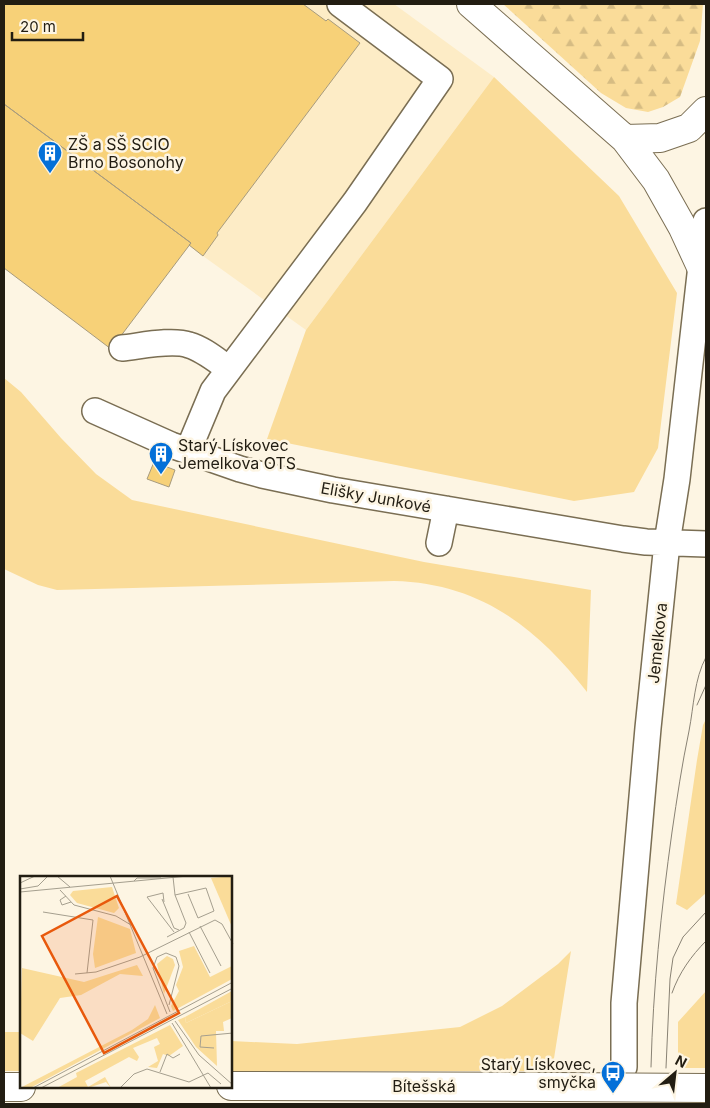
<svg xmlns="http://www.w3.org/2000/svg" width="710" height="1108" font-family="Inter,sans-serif">
<style>
.built{fill:#fdecc6}
.green{fill:#fadc99}
.forest{fill:url(#forest-firs)}
.building{fill:#f7d178;stroke:#a79b7e}
.lines{fill:none;stroke-linecap:round;stroke-linejoin:round}
.minor-casing{stroke:#7a6e53;stroke-width:28}
.major-casing{stroke:#7a6e53;stroke-width:30}
.highway-casing{stroke:#7a6e53;stroke-width:30}
.minor{stroke:#fff;stroke-width:25}
.major{stroke:#fff;stroke-width:28}
.highway{stroke:#fff;stroke-width:28}
.tram{stroke:#898274;stroke-width:1}
.highway-bridge-casing{stroke:#7a6e53;stroke-width:30;stroke-linecap:butt}
.highway-bridge{stroke:#fff;stroke-width:28}
.labels{text-anchor:middle;stroke-width:5;stroke-linejoin:round;paint-order:stroke}
.poi-label{font-size:16px;fill:#221d12;stroke:#fdf5e3;text-anchor:start}
.street-label{font-size:16px;fill:#221d12;stroke:#fdf5e3}
.inset-road{fill:none;stroke:#a59f8f;stroke-width:1}
.view{fill:#e8590c;fill-opacity:0.15;stroke:#e8590c;stroke-width:2.5}
.inset-edge{fill:none;stroke:#221d12;stroke-width:2.5}
</style>
<defs>
<pattern id="forest-firs" width="22" height="20" patternUnits="userSpaceOnUse" patternTransform="scale(1.25)"><rect width="22" height="20" fill="#fadc99"/><path d="M5 1l3.5 6h-7zM16 11l3.5 6h-7z" fill="#d6bc83"/></pattern>
</defs>
<rect width="100%" height="100%" fill="#fdf5e3"/>
<!-- built -->
<path class="built" d="M 4,4 L 394,4 L 494,77 L 306,330 L 203,256 L 189,245 L 190,243 L 4,103 Z"/>
<!-- green -->
<path class="green" d="M 494,77 L 619,196 L 677,293 L 658,448 L 634,492 L 574,501 L 267,439 L 306,330 Z
M 4,378 L 21,392 L 61,438 L 96,474 L 132,500 L 424,562 L 591,590 L 587,692 C 537,627 479,583 394,581 L 57,590 L 38,585 L 4,569 Z
M 706,719 L 706,893 L 687,910 L 676,904 L 697,760 L 703,725 Z
M 571,951 L 552,1071 L 231,1071 L 231,1041 L 297,1044 L 460,1027 L 502,1006 L 558,964 Z
M 706,991 L 706,1068 L 678,1068 L 678,1022 Z
M 4,1032 L 21,1032 L 21,1071 L 4,1071 Z"/>
<!-- forest -->
<path class="forest" d="M 503,4 L 703,4 L 700,41 L 680,97 L 663,107 L 648,112 L 626,108 L 601,93 Z"/>
<!-- building -->
<path class="building" d="M 4,4 L 303,4 L 326,21 L 328,19 L 360,43 L 217,233 L 218,235 L 203,256 L 189,245 L 191,243 L 4,104 Z
M 4,104 L 191,243 L 111,349 L 4,268 Z
M 154,462 L 175,470 L 169,487 L 147,479 Z"/>
<g class="lines">
<defs>
<path id="minor" d="M 122,348 C 141,346 172,339 189,345 C 203,349 216,360 229,369
M 95,411 L 171,445 L 240,469 L 262,475 L 333,490 L 623,539 L 646,542 L 706,544
M 188,451 L 213,391 L 355,202 L 440,79 L 340,4
M 439,543 L 446,509
M 624,1067 L 624,1003 L 648,728 L 667,543 L 677,479 L 706,221"/>
<path id="major" d="M 471,4 L 625,139 L 656,180 L 683,228 L 702,269
M 625,139 L 660,138 L 689,128 L 706,111"/>
<path id="highway" d="M 231,1086 L 555,1087
M 4,1087 L 21,1087"/>
</defs>
<!-- minor casing -->
<use href="#minor" class="minor-casing"/>
<!-- major casing -->
<use href="#major" class="major-casing"/>
<!-- highway casing -->
<use href="#highway" class="highway-casing"/>
<!-- minor -->
<use href="#minor" class="minor"/>
<!-- major -->
<use href="#major" class="major"/>
<!-- highway -->
<use href="#highway" class="highway"/>
<!-- tram -->
<path class="tram" d="M 697,705 L 706,685
M 672,993 C 679,973 691,956 706,941
M 651,1067 C 653,988 661,911 672,832 C 677,798 682,764 689,731 C 694,705 694,680 706,657
M 666,1068 L 670,979 L 673,958 L 683,937 L 706,912"/>
<defs>
<path id="highway-bridge" d="M 555,1087 L 706,1088"/>
</defs>
<!-- highway-bridge casing -->
<use href="#highway-bridge" class="highway-bridge-casing"/>
<!-- highway-bridge -->
<use href="#highway-bridge" class="highway-bridge"/>
</g>
<!-- icons -->
<defs>
<symbol id="building-pin" viewBox="-11 -11 22 30"><path d="M0 17L-7.5 6A9.5 9.5 0 1 1 7.5 6Z" fill="#0470d8" stroke="#fdf5e3"/><path d="M-4-6H4V6H1V3H-1V6H-4ZM-2.5-4.3h1.7v1.8h-1.7ZM.8-4.3h1.7v1.8H.8ZM-2.5-1h1.7V.8h-1.7ZM.8-1h1.7V.8H.8Z" fill="#fff"/></symbol>
<symbol id="bus-pin" viewBox="-11 -11 22 30"><path d="M0 17L-7.5 6A9.5 9.5 0 1 1 7.5 6Z" fill="#0470d8" stroke="#fdf5e3"/><path d="M-5-6H5V4H4V6H2V4H-2V6H-4V4H-5ZM-3.5-4V0h7V-4ZM-3.5 1.2v1.5H-2V1.2ZM2 1.2v1.5H3.5V1.2Z" fill="#fff"/></symbol>
</defs>
<g fill-rule="evenodd">
<use href="#building-pin" x="36" y="139" width="28" height="38"/>
<use href="#building-pin" x="147" y="440" width="28" height="38"/>
<use href="#bus-pin" x="599" y="1059" width="28" height="38"/>
</g>
<g class="labels">
<!-- poi labels -->
<g class="poi-label">
<text x="68" y="150">ZŠ a SŠ SCIO<tspan x="68" dy="18">Brno Bosonohy</tspan></text>
<text x="178" y="451">Starý Lískovec<tspan x="178" dy="18">Jemelkova OTS</tspan></text>
<text x="596" y="1070" text-anchor="end">Starý Lískovec,<tspan x="596" dy="18">smyčka</tspan></text>
</g>
<!-- street labels -->
<g class="street-label">
<text transform="translate(376 497) rotate(10)" y="6">Elišky Junkové</text>
<text transform="translate(657 643) rotate(-84)" y="6">Jemelkova</text>
<text x="424" y="1092">Bítešská</text>
</g>
</g>
<!-- overview -->
<g transform="translate(20 876)">
<rect width="212" height="212" fill="#fdf5e3"/>
<path d="M 212,0 L 213,0 L 212,51 L 191,2 ZM 78,41 L 110,53 L 116,77 L 75,92 L 73,78 ZM 174,70 L 190,101 L 212,90 L 212,103 L 153,135 L 151,130 L 159,115 L 156,109 L 163,91 L 159,75 ZM 147,80 L 153,83 L 155,89 L 144,118 L 137,88 ZM 117,89 L 123,100 L 100,98 L 61,119 L 40,122 L 13,165 L 0,157 L 2,92 L 64,106 ZM 212,125 L 212,142 L 203,146 L 204,155 L 196,155 L 197,190 L 176,171 L 158,144 L 165,141 L 166,147 ZM 135,129 L 140,142 L 12,211 L 0,212 L 112,154 L 128,143 ZM 150,149 L 163,170 L 149,180 L 143,178 L 137,192 L 128,191 L 138,185 L 134,171 L 140,168 L 137,162 L 113,172 L 119,181 L 117,185 L 109,181 L 65,205 L 68,211 L 85,201 L 91,212 L 86,206 L 68,212 L 37,212 L 57,201 L 56,197 Z" fill="#fadc99"/>
<path d="M 92,11 L 99,32 L 94,37 L 57,27 L 50,19 L 53,15 ZM 212,115 L 212,125 L 166,147 L 165,141 Z" fill="#fadc99"/>
<path class="inset-road" d="M 37,0 L 50,11M 90,0 L 147,138M 114,5 L 117,2 L 141,2M 0,7 L 15,0M 0,13 L 18,10 L 28,0M 40,14 L 54,29 L 96,40 L 111,49M 0,16 L 168,0M 155,19 L 186,12 L 194,35 L 178,42 L 168,18M 46,20 L 40,24 L 42,29 L 51,26M 142,23 L 154,52 L 159,54M 144,26 L 143,17 L 127,21 L 154,56M 23,36 L 73,44 L 67,97M 180,50 L 201,90M 169,56 L 190,97M 147,61 L 164,52 L 166,47 L 155,19 L 153,1M 55,98 L 76,96 L 120,81 L 195,44 L 202,48 L 213,68M 149,129 L 159,90 L 156,81 L 146,77 L 137,81 L 133,92 L 150,136M 155,145 L 179,179 L 213,209M 152,147 L 191,212M 194,172 L 180,171 L 181,160 L 213,157M 140,196 L 147,178 L 153,182 L 160,178M 13,212 L 213,106M 21,212 L 213,112M 100,212 L 114,198 L 127,193 L 169,206 L 188,197 L 201,208"/>
<path class="view" d="M 97,20 L 159,137 L 84,177 L 22,60 Z"/>
<rect width="212" height="212" class="inset-edge"/>
</g>
<!-- border -->
<rect width="710" height="1108" fill="none" stroke="#221d12" stroke-width="10"/>
<!-- north arrow -->
<g transform="translate(675 1073) rotate(28)" stroke="#fdf5e3" stroke-width="4" paint-order="stroke">
<path d="M0-4L9 19L0 12L-9 19Z" fill="#221d12"/>
<text y="-8" font-size="14" font-weight="bold" text-anchor="middle" fill="#221d12">N</text>
</g>
<!-- scale -->
<path d="M12 32v8h71v-8" fill="none" stroke="#221d12" stroke-width="2.5"/>
<text x="20" y="32" font-size="15" fill="#221d12" stroke="#fdf5e3" stroke-width="4" paint-order="stroke">20 m</text>
</svg>
